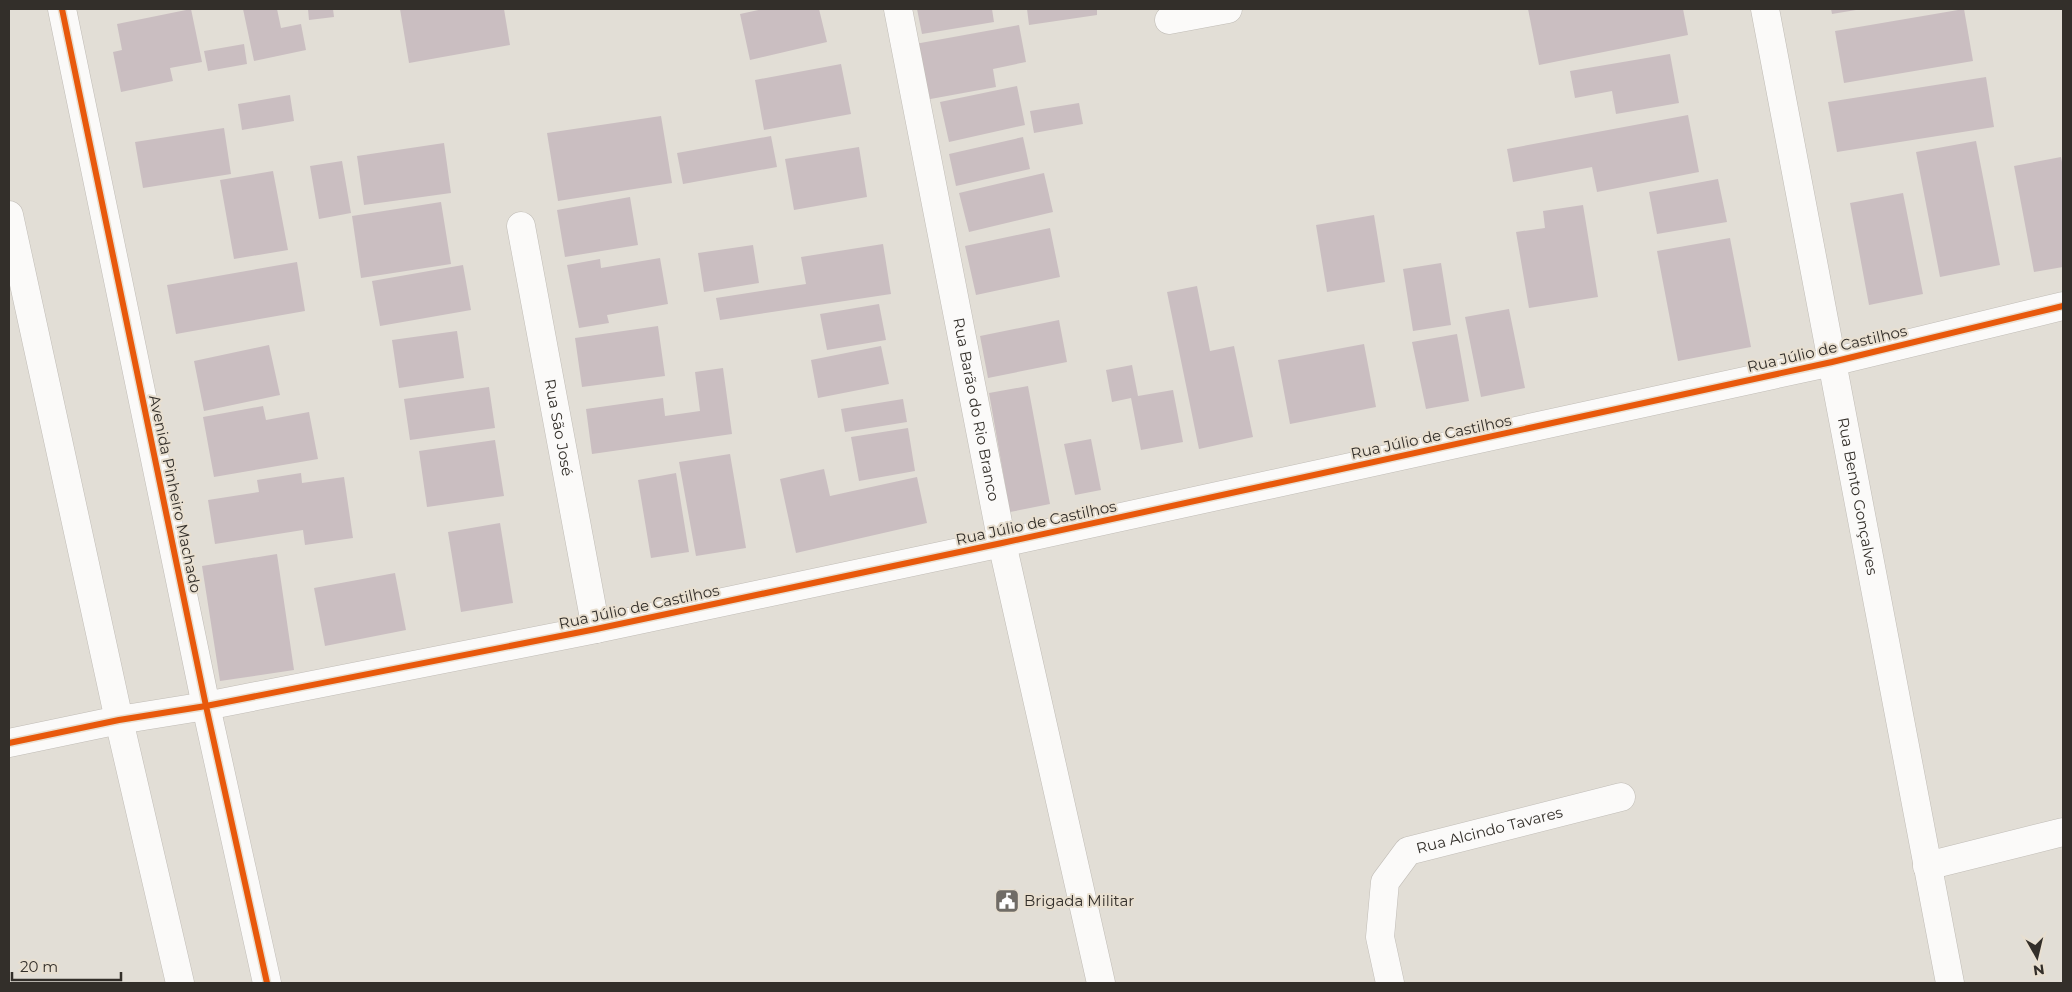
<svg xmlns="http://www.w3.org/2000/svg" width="2072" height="992" font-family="Montserrat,sans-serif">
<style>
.building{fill:#cabec1}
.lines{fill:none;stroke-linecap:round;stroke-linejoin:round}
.minor-casing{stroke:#c0bcb6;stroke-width:29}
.tertiary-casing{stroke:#c0bcb6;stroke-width:29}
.minor{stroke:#fbfaf9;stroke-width:28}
.tertiary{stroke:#fbfaf9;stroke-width:28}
.cycleway-casing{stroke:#e8dfd0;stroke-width:9}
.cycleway{stroke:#e8590c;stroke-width:6}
.labels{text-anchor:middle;stroke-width:4;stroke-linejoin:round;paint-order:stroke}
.street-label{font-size:15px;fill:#332f2a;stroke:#e8dfd0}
.poi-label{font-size:15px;fill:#332f2a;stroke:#e8dfd0;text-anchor:start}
</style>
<rect width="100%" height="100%" fill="#e2ded6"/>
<!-- building -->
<path class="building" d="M 191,9 L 202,62 L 170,68 L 173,81 L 121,92 L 113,52 L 122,50 L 117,24 Z
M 243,9 L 277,9 L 281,28 L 301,24 L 306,50 L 254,61 Z
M 308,9 L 333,9 L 334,17 L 309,20 Z
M 400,9 L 504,9 L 510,45 L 409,63 Z
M 763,9 L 819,9 L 827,42 L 750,60 L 740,14 Z
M 917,9 L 992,9 L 994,22 L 922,34 Z
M 1027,9 L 1097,9 L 1097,15 L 1029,25 Z
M 1528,9 L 1683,9 L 1688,35 L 1539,65 Z
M 1831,9 L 1856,9 L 1856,10 L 1832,14 Z
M 1964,9 L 1973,61 L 1844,83 L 1835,31 Z
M 1019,25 L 1026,62 L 993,69 L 996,87 L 925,100 L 915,44 Z
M 244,44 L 247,64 L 208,71 L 204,51 Z
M 1670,54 L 1679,103 L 1616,114 L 1612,91 L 1575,98 L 1570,71 Z
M 841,64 L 851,114 L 764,130 L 755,80 Z
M 1986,77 L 1994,127 L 1837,152 L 1828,102 Z
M 1017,86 L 1025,125 L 949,142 L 940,102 Z
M 290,95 L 294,121 L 242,130 L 238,104 Z
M 1079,103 L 1083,124 L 1034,133 L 1030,111 Z
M 1688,115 L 1699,172 L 1597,192 L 1592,167 L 1513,182 L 1507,149 Z
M 661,116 L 672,183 L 558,201 L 547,133 Z
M 224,128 L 231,174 L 143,188 L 135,142 Z
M 771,136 L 777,167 L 683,184 L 677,153 Z
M 1023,137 L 1030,169 L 956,186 L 949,154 Z
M 1976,141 L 2000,265 L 1940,277 L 1916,152 Z
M 444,143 L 451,193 L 364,205 L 357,156 Z
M 859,147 L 867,197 L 794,210 L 785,159 Z
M 2061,157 L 2063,167 L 2063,267 L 2034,272 L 2014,166 Z
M 342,161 L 351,213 L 319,219 L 310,166 Z
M 273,171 L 288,250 L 234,259 L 220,180 Z
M 1044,173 L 1053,212 L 969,232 L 959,193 Z
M 1718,179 L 1727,222 L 1657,234 L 1649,192 Z
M 1903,193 L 1923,294 L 1869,305 L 1850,203 Z
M 630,197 L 638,245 L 565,257 L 557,210 Z
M 441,202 L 451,264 L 361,278 L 352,216 Z
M 1583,205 L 1598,297 L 1529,308 L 1516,232 L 1545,228 L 1543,211 Z
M 1374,215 L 1385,282 L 1327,292 L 1316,225 Z
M 1050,228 L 1060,277 L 976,295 L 965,246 Z
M 1730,238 L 1751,347 L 1678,361 L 1657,251 Z
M 883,244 L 891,294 L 720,320 L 716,298 L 806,284 L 801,257 Z
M 753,245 L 759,283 L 704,292 L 698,253 Z
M 660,258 L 668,304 L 607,315 L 609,323 L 579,328 L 567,265 L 600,259 L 601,268 Z
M 297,262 L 305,311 L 176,334 L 167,285 Z
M 1441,263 L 1451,325 L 1413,331 L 1403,269 Z
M 463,265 L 471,310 L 380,326 L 372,281 Z
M 1197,286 L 1210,351 L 1234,346 L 1253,437 L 1199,449 L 1167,292 Z
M 879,304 L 886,340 L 827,350 L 820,314 Z
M 1509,309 L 1525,388 L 1481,397 L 1465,317 Z
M 1059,320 L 1067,362 L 988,378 L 980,336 Z
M 658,326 L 665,376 L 582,387 L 575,338 Z
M 457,331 L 464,378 L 399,388 L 392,340 Z
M 1457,334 L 1469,401 L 1426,409 L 1412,342 Z
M 1364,344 L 1376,407 L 1290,424 L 1278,360 Z
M 269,345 L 280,395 L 204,411 L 194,361 Z
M 881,346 L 889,384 L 818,398 L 811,360 Z
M 1132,365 L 1138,396 L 1173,390 L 1183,442 L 1141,450 L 1131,398 L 1112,402 L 1106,370 Z
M 723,368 L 732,434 L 592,454 L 586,409 L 663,398 L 665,416 L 700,411 L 695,372 Z
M 1028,386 L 1050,504 L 1010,512 L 989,393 Z
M 489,387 L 495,428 L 410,440 L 404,399 Z
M 903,399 L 907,422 L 845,432 L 841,409 Z
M 263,406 L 266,420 L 309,412 L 318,459 L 214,477 L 203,417 Z
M 908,428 L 915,471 L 859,481 L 851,437 Z
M 1091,439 L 1101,490 L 1075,495 L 1064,444 Z
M 495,440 L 504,496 L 427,507 L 419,451 Z
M 730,454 L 746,548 L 696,556 L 679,462 Z
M 824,469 L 830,496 L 917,477 L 927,523 L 796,553 L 780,479 Z
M 301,473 L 302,483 L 344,477 L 353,538 L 305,545 L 303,530 L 215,544 L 208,500 L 259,492 L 257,480 Z
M 676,473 L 689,552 L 651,558 L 638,480 Z
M 500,523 L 513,603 L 461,612 L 448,532 Z
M 277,554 L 294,670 L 220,681 L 202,566 Z
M 395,573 L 406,630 L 325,646 L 314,588 Z"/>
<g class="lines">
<defs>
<g id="minor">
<path id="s1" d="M 898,9 L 1002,543 L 1101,983"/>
<path id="s2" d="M 1765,9 L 1950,983"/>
<path d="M 1169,20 L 1228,9"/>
<path id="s3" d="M 521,226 L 596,629"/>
<path d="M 9,743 L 119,720 L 206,706 L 596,629 L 1002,543 L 1832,362 L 2063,306"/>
<path d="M 1927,866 L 2063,832"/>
<path id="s4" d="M 1390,983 L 1380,937 L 1385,882 L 1408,851 L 1621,797"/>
</g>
<path id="tertiary" d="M 62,9 L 206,706 L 267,983
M 9,215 L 119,720 L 180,983"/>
</defs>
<!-- minor casing -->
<use href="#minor" class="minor-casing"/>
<!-- tertiary casing -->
<use href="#tertiary" class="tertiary-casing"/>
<!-- minor -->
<use href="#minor" class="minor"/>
<!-- tertiary -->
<use href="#tertiary" class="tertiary"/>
<defs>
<path id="cycleway" d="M 62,9 L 206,706 L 267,983
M 9,743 L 119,720 L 206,706 L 596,629 L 1002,543 L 1832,362 L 2063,306"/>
</defs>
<!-- cycleway casing -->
<use href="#cycleway" class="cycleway-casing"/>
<!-- cycleway -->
<use href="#cycleway" class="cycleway"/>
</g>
<!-- icons -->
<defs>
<symbol id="civic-square" viewBox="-11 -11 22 22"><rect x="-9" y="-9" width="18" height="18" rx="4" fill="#706c66" stroke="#e8dfd0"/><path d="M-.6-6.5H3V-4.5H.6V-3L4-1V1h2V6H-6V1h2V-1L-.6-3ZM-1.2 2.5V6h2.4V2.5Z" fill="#fff"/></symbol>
</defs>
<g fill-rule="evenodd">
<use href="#civic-square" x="993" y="887" width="28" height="28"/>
</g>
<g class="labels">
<!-- street labels -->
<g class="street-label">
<text transform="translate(1827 349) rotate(-13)" y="5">Rua Júlio de Castilhos</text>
<text dy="5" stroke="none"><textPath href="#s1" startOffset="408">Rua Barão do Rio Branco</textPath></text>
<text dy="5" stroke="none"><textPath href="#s3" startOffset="205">Rua São José</textPath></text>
<text transform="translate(1431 437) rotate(-12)" y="5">Rua Júlio de Castilhos</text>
<text transform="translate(175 494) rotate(78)" y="5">Avenida Pinheiro Machado</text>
<text dy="5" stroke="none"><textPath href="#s2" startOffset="496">Rua Bento Gonçalves</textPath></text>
<text transform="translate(1036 523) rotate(-12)" y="5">Rua Júlio de Castilhos</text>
<text transform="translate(639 607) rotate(-12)" y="5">Rua Júlio de Castilhos</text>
<text dy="5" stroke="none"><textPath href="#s4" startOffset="225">Rua Alcindo Tavares</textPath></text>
</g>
<!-- poi labels -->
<g class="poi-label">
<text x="1024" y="906">Brigada Militar</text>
</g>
</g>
<!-- border -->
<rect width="2072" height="992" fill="none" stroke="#332f2a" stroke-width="20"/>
<!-- north arrow -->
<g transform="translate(2037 957) rotate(172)" stroke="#e8dfd0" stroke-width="4" paint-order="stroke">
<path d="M0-4L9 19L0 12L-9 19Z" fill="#332f2a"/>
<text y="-8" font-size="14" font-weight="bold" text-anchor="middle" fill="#332f2a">N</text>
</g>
<!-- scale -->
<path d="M12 972v8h109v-8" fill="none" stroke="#332f2a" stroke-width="2.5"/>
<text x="20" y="972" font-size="15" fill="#332f2a" stroke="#e8dfd0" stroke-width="4" paint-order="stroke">20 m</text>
</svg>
